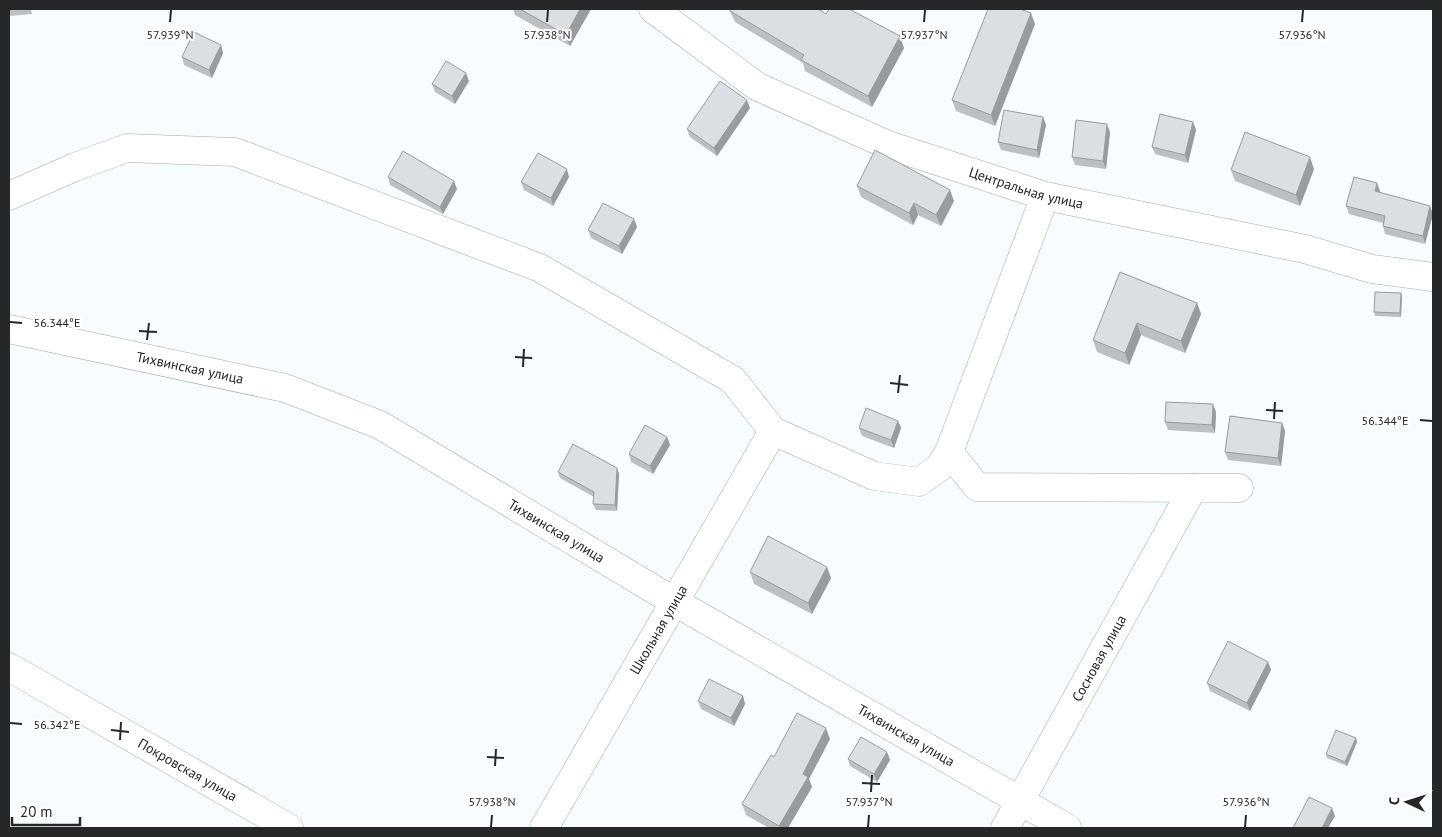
<svg xmlns="http://www.w3.org/2000/svg" width="1442" height="837" font-family="'PT Sans',sans-serif">
<style>
.lines{fill:none;stroke-linecap:round;stroke-linejoin:round}
.minor-casing{stroke:#a5aaad;stroke-width:29}
.minor{stroke:#fff;stroke-width:28}
.wall{fill:#bbc0c2}
.shaded-wall{fill:#989c9e}
.building{fill:#d9dfe2;stroke:#989c9e}
.ticks{fill:none;stroke:#252729;stroke-width:2}
.labels{text-anchor:middle;stroke-width:4;stroke-linejoin:round;paint-order:stroke}
.street-label{font-size:14px;fill:#252729;stroke:#fff}
.ticks-label{font-size:12px;text-anchor:middle;fill:#252729;stroke:#fff;stroke-width:4;stroke-linejoin:round;paint-order:stroke}
</style>
<rect width="100%" height="100%" fill="#f7fcfe"/>
<g class="lines">
<defs>
<g id="minor">
<path id="s1" d="M 653,9 L 758,87 L 888,145 L 1045,196 L 1305,249 L 1372,269 L 1433,277"/>
<path d="M 9,196 L 75,167 L 127,148 L 235,152 L 540,268 L 733,380 L 773,431 L 874,476 L 919,482 L 940,467 L 949,452 L 1045,196"/>
<path id="s2" d="M 9,329 L 285,388 L 380,425 L 675,602 L 1067,828"/>
<path d="M 949,452 L 977,487 L 1239,488"/>
<path id="s3" d="M 9,667 L 289,828"/>
<path id="s4" d="M 544,828 L 773,431"/>
<path id="s5" d="M 1005,828 L 1193,488"/>
</g>
</defs>
<!-- minor casing -->
<use href="#minor" class="minor-casing"/>
<!-- minor -->
<use href="#minor" class="minor"/>
</g>
<!-- wall -->
<path class="wall" d="M 9,9 L 31,9 L 32,14 L 9,16 Z
M 513,9 L 591,9 L 570,46 L 515,15 Z
M 730,11 L 826,14 L 904,48 L 872,107 L 805,71 L 803,63 L 735,22 Z
M 1035,24 L 995,126 L 956,111 L 952,100 Z
M 221,45 L 223,53 L 212,78 L 184,65 L 182,57 Z
M 469,81 L 455,104 L 435,92 L 432,84 Z
M 750,108 L 717,156 L 690,137 L 687,129 Z
M 1043,117 L 1046,125 L 1039,158 L 1001,150 L 998,142 Z
M 1193,122 L 1196,130 L 1188,163 L 1155,154 L 1152,147 Z
M 1110,132 L 1106,169 L 1075,165 L 1072,157 Z
M 1314,169 L 1300,206 L 1235,181 L 1231,170 Z
M 388,177 L 457,189 L 443,214 L 390,185 Z
M 569,177 L 553,206 L 524,190 L 521,182 Z
M 857,186 L 954,201 L 941,226 L 918,215 L 913,225 L 861,197 Z
M 1380,191 L 1379,193 L 1433,214 L 1425,244 L 1385,234 L 1383,226 L 1383,223 L 1349,214 L 1346,206 Z
M 634,219 L 637,227 L 622,254 L 591,238 L 588,230 Z
M 1120,272 L 1197,303 L 1201,314 L 1185,353 L 1141,335 L 1129,365 L 1097,352 L 1093,340 Z
M 1401,293 L 1402,297 L 1401,317 L 1375,316 L 1374,312 Z
M 1216,412 L 1215,433 L 1168,430 L 1165,422 Z
M 898,421 L 901,428 L 894,448 L 862,436 L 859,428 Z
M 1282,423 L 1285,431 L 1281,466 L 1228,460 L 1225,452 Z
M 667,437 L 670,445 L 653,474 L 631,462 L 629,454 Z
M 617,468 L 619,474 L 617,511 L 596,510 L 593,504 L 594,497 L 560,478 L 558,472 Z
M 827,567 L 831,578 L 812,614 L 754,584 L 750,572 Z
M 1268,662 L 1271,670 L 1250,711 L 1210,691 L 1207,683 Z
M 743,696 L 745,704 L 734,726 L 701,709 L 698,701 Z
M 1356,738 L 1357,742 L 1347,766 L 1327,758 L 1326,754 Z
M 830,739 L 809,779 L 812,787 L 788,828 L 769,828 L 746,815 L 742,804 L 774,757 Z
M 887,752 L 890,760 L 877,782 L 850,766 L 848,759 Z"/>
<!-- shaded-wall -->
<path class="shaded-wall" d="M 580,9 L 591,9 L 570,46 L 566,35 Z
M 1031,13 L 1035,24 L 995,126 L 991,115 Z
M 900,36 L 904,48 L 872,107 L 868,96 Z
M 221,45 L 223,53 L 212,78 L 209,70 Z
M 466,73 L 469,81 L 455,104 L 452,96 Z
M 747,100 L 750,108 L 717,156 L 714,148 Z
M 1043,117 L 1046,125 L 1039,158 L 1037,150 Z
M 1193,122 L 1196,130 L 1188,163 L 1185,155 Z
M 1107,124 L 1110,132 L 1106,169 L 1103,161 Z
M 1310,157 L 1314,169 L 1300,206 L 1296,195 Z
M 567,169 L 569,177 L 553,206 L 551,198 Z
M 454,181 L 457,189 L 443,214 L 440,207 Z
M 1377,183 L 1380,191 L 1378,199 L 1375,191 Z
M 950,190 L 954,201 L 941,226 L 936,215 Z
M 914,203 L 918,215 L 913,225 L 909,213 Z
M 1430,206 L 1433,214 L 1425,244 L 1423,236 Z
M 634,219 L 637,227 L 622,254 L 619,246 Z
M 1401,293 L 1402,297 L 1401,317 L 1400,313 Z
M 1197,303 L 1201,314 L 1185,353 L 1181,341 Z
M 1137,323 L 1141,335 L 1129,365 L 1125,353 Z
M 1213,404 L 1216,412 L 1215,433 L 1212,425 Z
M 898,421 L 901,428 L 894,448 L 891,440 Z
M 1282,423 L 1285,431 L 1281,466 L 1278,458 Z
M 667,437 L 670,445 L 653,474 L 650,466 Z
M 617,468 L 619,474 L 617,511 L 615,505 Z
M 827,567 L 831,578 L 812,614 L 808,603 Z
M 1268,662 L 1271,670 L 1250,711 L 1247,703 Z
M 743,696 L 745,704 L 734,726 L 731,718 Z
M 826,728 L 830,739 L 809,779 L 812,787 L 788,828 L 780,828 L 779,826 L 803,774 Z
M 1356,738 L 1357,742 L 1347,766 L 1345,762 Z
M 887,752 L 890,760 L 877,782 L 874,774 Z
M 1332,808 L 1335,816 L 1328,828 L 1322,828 Z"/>
<!-- building -->
<path class="building" d="M 520,9 L 580,9 L 566,35 Z
M 732,9 L 818,9 L 826,14 L 829,9 L 849,9 L 900,36 L 868,96 L 801,60 L 804,55 L 730,11 Z
M 988,9 L 1020,9 L 1031,13 L 991,115 L 952,100 Z
M 194,32 L 221,45 L 209,70 L 182,57 Z
M 446,61 L 466,73 L 452,96 L 432,84 Z
M 720,81 L 747,100 L 714,148 L 687,129 Z
M 1004,110 L 1043,117 L 1037,150 L 998,142 Z
M 1160,114 L 1193,122 L 1185,155 L 1152,147 Z
M 1076,120 L 1107,124 L 1103,161 L 1072,157 Z
M 1245,132 L 1310,157 L 1296,195 L 1231,170 Z
M 875,150 L 950,190 L 936,215 L 914,203 L 909,213 L 857,186 Z
M 403,151 L 454,181 L 440,207 L 388,177 Z
M 538,153 L 567,169 L 551,198 L 521,182 Z
M 1354,177 L 1377,183 L 1375,191 L 1430,206 L 1423,236 L 1383,226 L 1385,216 L 1346,206 Z
M 603,203 L 634,219 L 619,246 L 588,230 Z
M 1120,272 L 1197,303 L 1181,341 L 1137,323 L 1125,353 L 1093,340 Z
M 1375,292 L 1401,293 L 1400,313 L 1374,312 Z
M 1166,402 L 1213,404 L 1212,425 L 1165,422 Z
M 866,408 L 898,421 L 891,440 L 859,428 Z
M 1230,416 L 1282,423 L 1278,458 L 1225,452 Z
M 645,425 L 667,437 L 650,466 L 629,454 Z
M 573,444 L 617,468 L 615,505 L 593,504 L 594,492 L 558,472 Z
M 768,536 L 827,567 L 808,603 L 750,572 Z
M 1228,641 L 1268,662 L 1247,703 L 1207,683 Z
M 709,679 L 743,696 L 731,718 L 698,701 Z
M 797,713 L 826,728 L 803,774 L 808,777 L 779,826 L 742,804 L 771,755 L 774,757 Z
M 1336,730 L 1356,738 L 1345,762 L 1326,754 Z
M 861,737 L 887,752 L 874,774 L 848,759 Z
M 1309,797 L 1332,808 L 1322,828 L 1293,828 Z"/>
<!-- ticks -->
<path class="ticks" d="M 170,22 L 171,10M 547,22 L 548,10M 924,22 L 925,10M 1302,22 L 1303,10M 10,322 L 22,323M 139,331 L 157,332M 147,340 L 149,323M 515,357 L 532,358M 523,367 L 524,349M 890,383 L 908,385M 898,393 L 900,375M 1266,410 L 1283,411M 1274,419 L 1275,402M 1420,420 L 1432,421M 10,723 L 22,724M 111,730 L 129,732M 120,740 L 121,722M 487,757 L 504,758M 495,766 L 496,749M 862,783 L 880,784M 871,792 L 872,775M 491,827 L 492,815M 868,827 L 869,815M 1245,827 L 1246,815"/>
<g class="labels">
<!-- street labels -->
<g class="street-label">
<text dy="5" stroke="none"><textPath href="#s1" startOffset="418">Центральная улица</textPath></text>
<text dy="5" stroke="none"><textPath href="#s2" startOffset="185">Тихвинская улица</textPath></text>
<text dy="5" stroke="none"><textPath href="#s2" startOffset="590">Тихвинская улица</textPath></text>
<text dy="5" stroke="none"><textPath href="#s4" startOffset="229">Школьная улица</textPath></text>
<text dy="5" stroke="none"><textPath href="#s5" startOffset="194">Сосновая улица</textPath></text>
<text dy="5" stroke="none"><textPath href="#s2" startOffset="995">Тихвинская улица</textPath></text>
<text dy="5" stroke="none"><textPath href="#s3" startOffset="206">Покровская улица</textPath></text>
</g>
</g>
<g class="ticks-label">
<text x="170" y="39">57.939°N</text>
<text x="547" y="39">57.938°N</text>
<text x="924" y="39">57.937°N</text>
<text x="1302" y="39">57.936°N</text>
<text x="57" y="327">56.344°E</text>
<text x="1385" y="425">56.344°E</text>
<text x="57" y="729">56.342°E</text>
<text x="492" y="806">57.938°N</text>
<text x="869" y="806">57.937°N</text>
<text x="1246" y="806">57.936°N</text>
</g>
<!-- border -->
<rect width="1442" height="837" fill="none" stroke="#252729" stroke-width="20"/>
<!-- north arrow -->
<g transform="translate(1407 802) rotate(274)" stroke="#ffffff" stroke-width="4" paint-order="stroke">
<path d="M0-4L9 19L0 12L-9 19Z" fill="#252729"/>
<text y="-8" font-size="14" font-weight="bold" text-anchor="middle" fill="#252729">С</text>
</g>
<!-- scale -->
<path d="M12 817v8h68v-8" fill="none" stroke="#252729" stroke-width="2.5"/>
<text x="20" y="817" font-size="15" fill="#252729" stroke="#ffffff" stroke-width="4" paint-order="stroke">20 m</text>
</svg>
